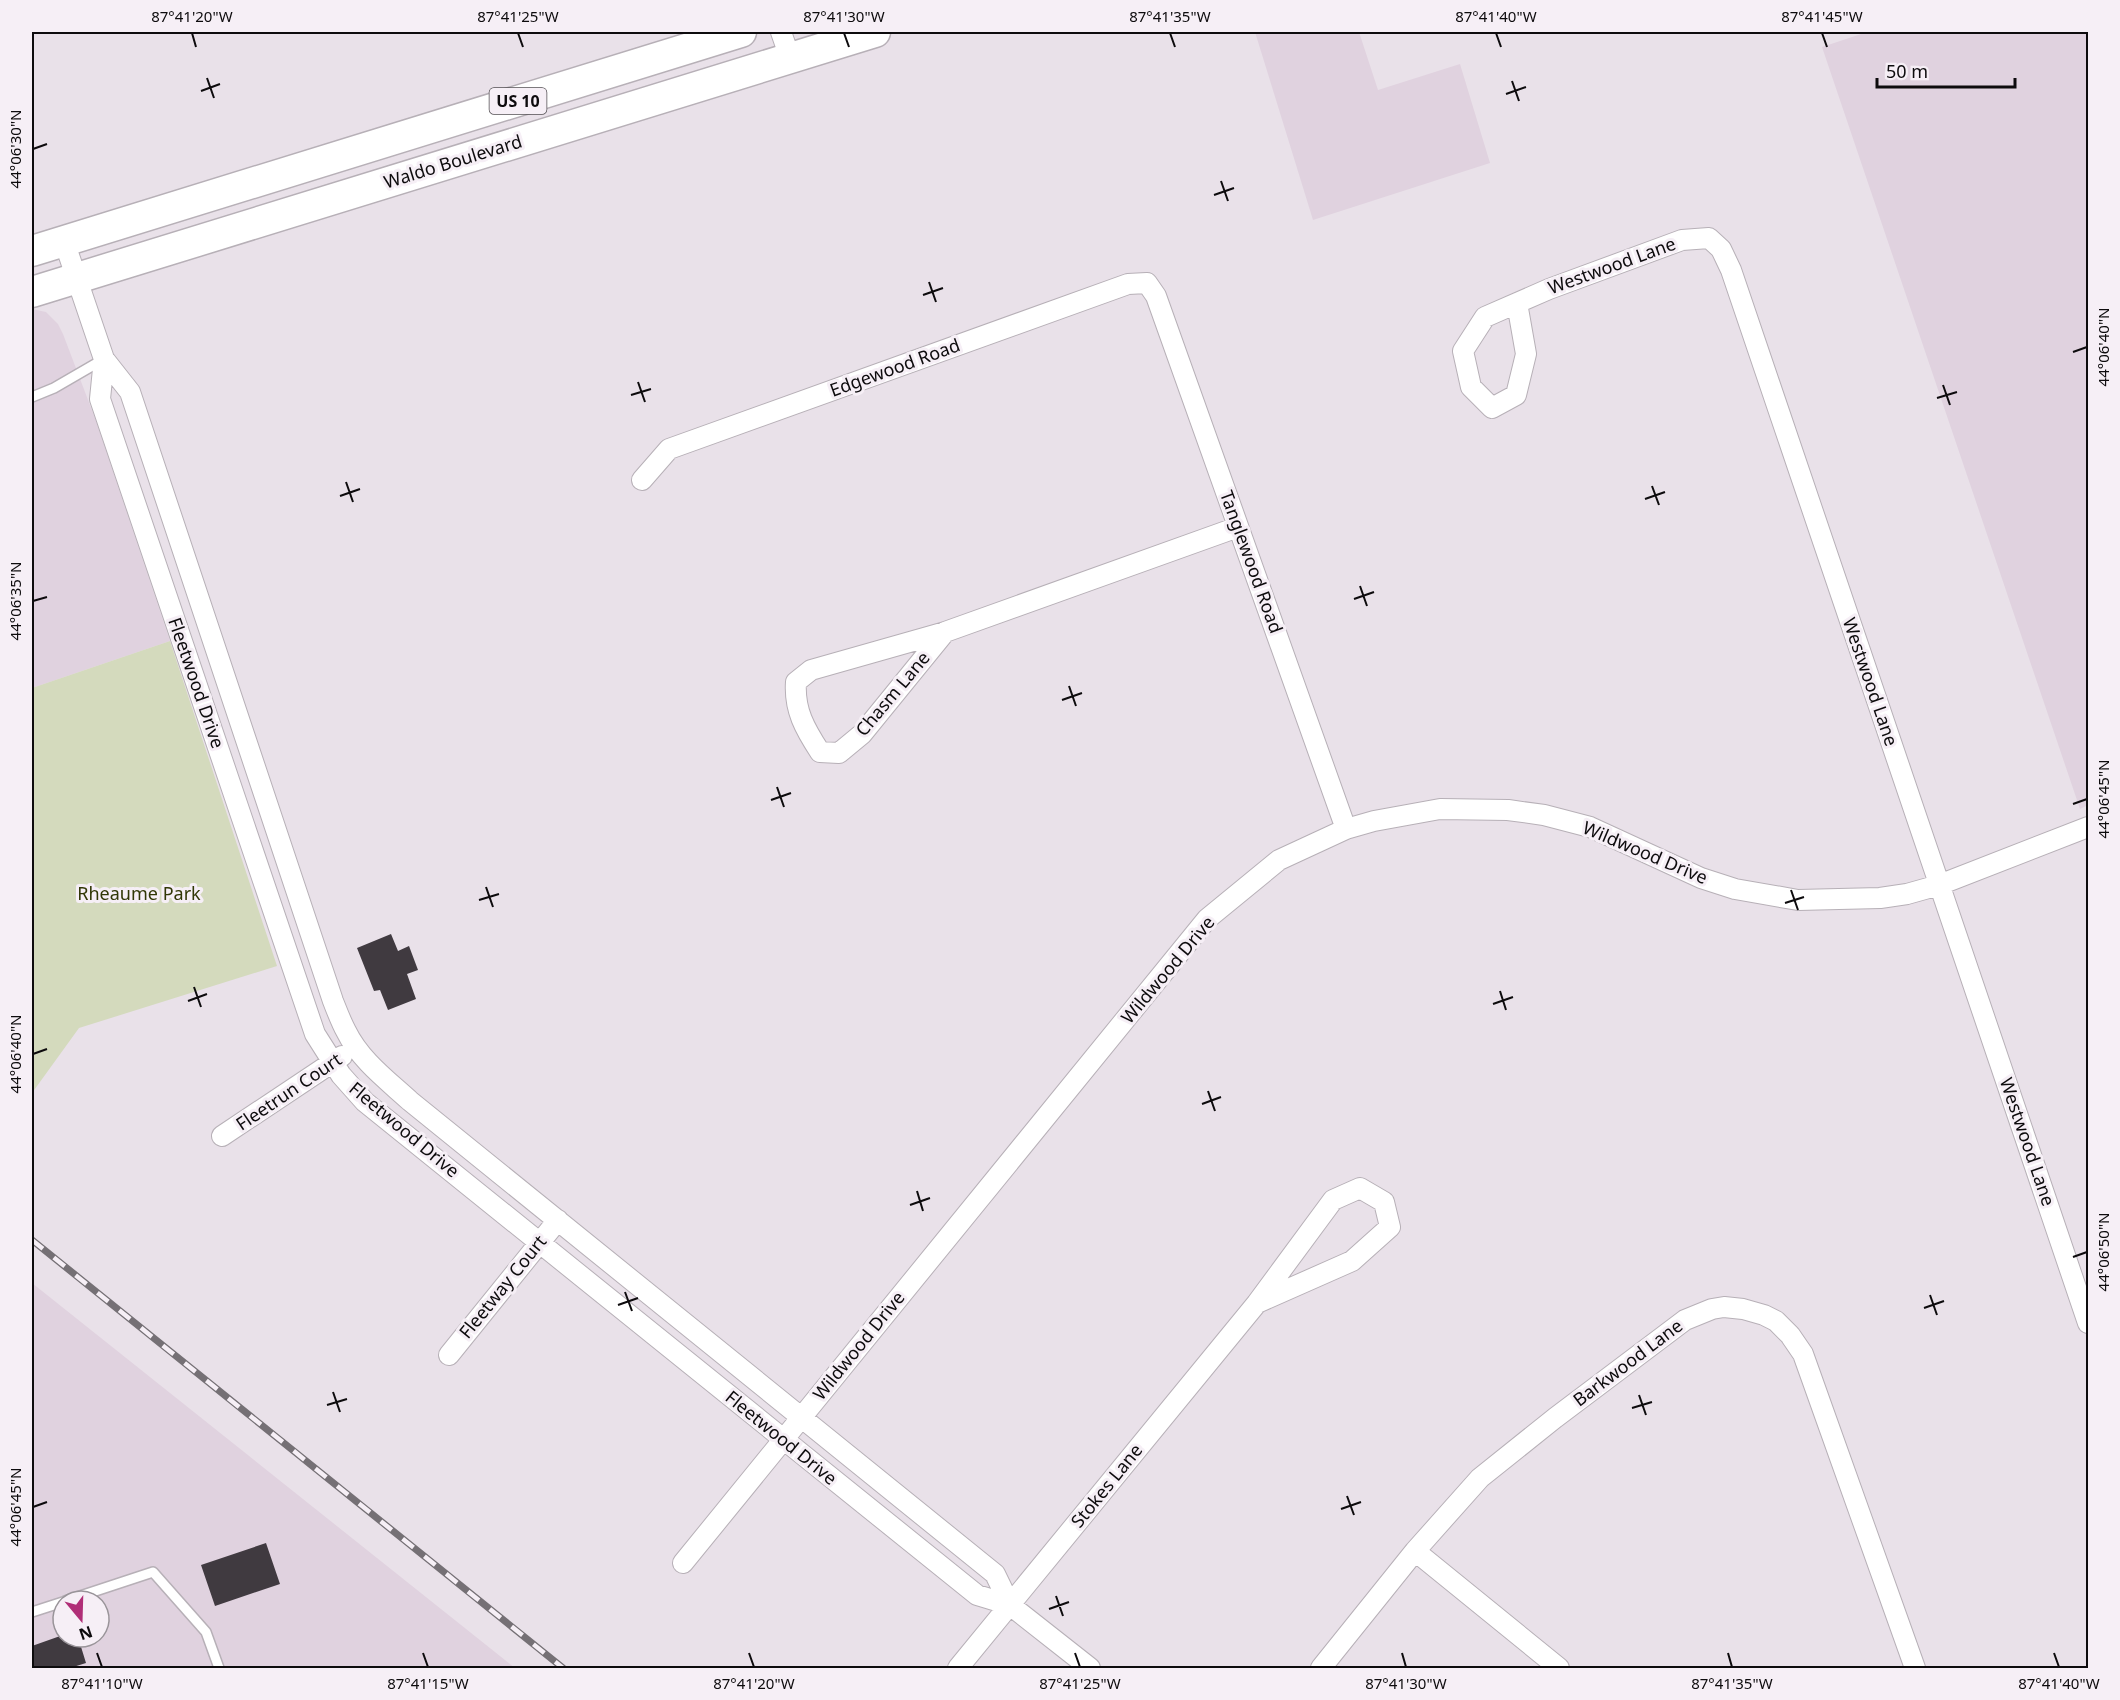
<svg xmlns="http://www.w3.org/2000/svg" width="2120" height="1700" font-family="'Noto Sans',sans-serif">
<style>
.built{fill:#e0d2df;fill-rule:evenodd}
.green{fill:#d4dabd}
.building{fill:#403a40}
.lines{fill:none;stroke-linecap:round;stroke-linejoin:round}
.service-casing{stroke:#b7b0b7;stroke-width:12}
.minor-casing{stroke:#b7b0b7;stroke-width:22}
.primary-casing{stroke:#b7b0b7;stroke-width:33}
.service{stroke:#fff;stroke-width:9}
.minor{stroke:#fff;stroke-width:20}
.primary{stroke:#fff;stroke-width:30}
.rail-casing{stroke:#757075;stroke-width:7}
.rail{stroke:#f6eff6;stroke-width:4.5;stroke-dasharray:14;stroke-linecap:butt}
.ticks{fill:none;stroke:#0d0b0d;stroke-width:2}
.labels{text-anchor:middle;stroke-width:6;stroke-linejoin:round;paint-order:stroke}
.shield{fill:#f6eff6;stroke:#534f53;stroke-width:1.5}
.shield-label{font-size:16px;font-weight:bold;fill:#0d0b0d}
.street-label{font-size:18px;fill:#0d0b0d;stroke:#f6eff6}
.park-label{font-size:18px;fill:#313706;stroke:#f6eff6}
.neatline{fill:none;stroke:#0d0b0d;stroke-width:2}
.ticks-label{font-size:15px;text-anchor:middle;fill:#0d0b0d}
</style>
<rect width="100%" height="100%" fill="#e9e1e9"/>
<!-- built -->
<path class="built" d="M 1255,32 L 1359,32 L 1378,90 L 1460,64 L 1490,163 L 1313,220 Z
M 1867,32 L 2088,32 L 2088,805 L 2080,809 L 1822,47 Z
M 32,309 L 46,312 L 58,324 L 63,334 L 96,421 L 170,641 L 32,688 Z
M 32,1283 L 515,1668 L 32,1668 ZM 63,1601 L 99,1601 L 99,1637 L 63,1637 Z"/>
<!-- green -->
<path class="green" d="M 170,641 L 277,966 L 79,1028 L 32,1093 L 32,688 Z"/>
<!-- building -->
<path class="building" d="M 391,934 L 398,951 L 409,946 L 418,970 L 407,974 L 416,999 L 388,1010 L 380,990 L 374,991 L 357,948 Z
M 266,1543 L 280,1584 L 215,1606 L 201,1565 Z
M 63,1635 L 63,1637 L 78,1637 L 86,1663 L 70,1668 L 32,1668 L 32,1646 Z"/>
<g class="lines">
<defs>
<path id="service" d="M 32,397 L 54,388 L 104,359
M 65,1601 L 153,1572 L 206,1632 L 219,1668
M 32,1612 L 63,1602"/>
<path id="minor" d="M 781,32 L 790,58
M 64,241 L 104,359 L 130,392 L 333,1001 C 337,1011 341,1022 346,1031 C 360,1060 387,1080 410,1101 L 995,1574 L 1010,1605
M 1517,303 L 1526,354 L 1516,395 L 1492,408 L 1471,387 L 1463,351 L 1485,317 L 1549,289 L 1682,240 L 1709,238 L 1721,249 L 1731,270 L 2088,1323
M 104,359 L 100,399 L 315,1034 L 341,1075 L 365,1102 L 977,1595 L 1010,1605 L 1090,1668
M 642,480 L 669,449 L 1128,284 L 1147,283 L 1156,296 L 1346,829
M 945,632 L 862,734 L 839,753 L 820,752 C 805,729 794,710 796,682 L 811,670 L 945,632 L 1238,527
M 222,1136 L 342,1056
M 449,1355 L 558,1220
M 1415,1551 L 1559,1668
M 683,1563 L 1207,919 L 1279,860 L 1346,829 L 1374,821 L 1440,809 L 1508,810 L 1544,815 L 1590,827 L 1701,878 L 1735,889 L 1798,900 L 1880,898 L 1907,894 L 1939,885 L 2088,827
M 958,1668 L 1257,1303 L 1333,1200 L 1360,1188 L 1384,1202 L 1390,1227 L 1352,1261 L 1257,1303
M 1321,1668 L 1415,1551 L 1480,1478 L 1555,1418 L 1685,1320 L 1712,1309 L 1724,1307 L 1743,1309 L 1764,1315 L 1776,1321 L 1790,1335 L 1803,1354 L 1915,1668"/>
<path id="primary" d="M 32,251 L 741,32
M 32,292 L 875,32"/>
</defs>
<!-- service casing -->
<use href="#service" class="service-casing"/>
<!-- minor casing -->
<use href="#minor" class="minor-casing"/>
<!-- primary casing -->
<use href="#primary" class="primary-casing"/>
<!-- service -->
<use href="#service" class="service"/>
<!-- minor -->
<use href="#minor" class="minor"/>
<!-- primary -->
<use href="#primary" class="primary"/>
<defs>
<path id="rail" d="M 32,1240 L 563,1668"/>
</defs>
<!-- rail casing -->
<use href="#rail" class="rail-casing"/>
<!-- rail -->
<use href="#rail" class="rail"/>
</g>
<!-- ticks -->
<path class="ticks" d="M 192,33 L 196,47M 518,33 L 523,47M 844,33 L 849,47M 1170,33 L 1175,47M 1496,33 L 1501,47M 1822,33 L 1827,47M 207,78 L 214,98M 1512,81 L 1519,101M 201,91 L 220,84M 1506,94 L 1526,87M 33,149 L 47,144M 1221,181 L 1228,201M 1214,195 L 1234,188M 929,282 L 936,302M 923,295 L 943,288M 2073,352 L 2087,347M 638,382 L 645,402M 1943,385 L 1950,405M 631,395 L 651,389M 1937,398 L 1957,392M 346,482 L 353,502M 1652,486 L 1659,505M 340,496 L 360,489M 1645,499 L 1665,492M 1360,586 L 1367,606M 1354,599 L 1374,592M 33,601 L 47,597M 1069,686 L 1076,706M 1062,700 L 1082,693M 777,787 L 784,807M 771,800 L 791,793M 2073,804 L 2087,799M 486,887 L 493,907M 1791,890 L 1798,910M 479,900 L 499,894M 1785,903 L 1804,897M 194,987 L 201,1007M 1500,991 L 1506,1010M 188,1001 L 207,994M 1493,1004 L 1513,997M 33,1054 L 47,1049M 1208,1091 L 1215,1111M 1202,1104 L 1221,1097M 917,1191 L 923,1211M 910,1205 L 930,1198M 2073,1257 L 2087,1252M 625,1292 L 632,1311M 1930,1295 L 1937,1315M 618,1305 L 638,1298M 1924,1308 L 1944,1301M 333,1392 L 340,1412M 1639,1395 L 1646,1415M 327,1405 L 347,1399M 1632,1408 L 1652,1402M 1347,1496 L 1354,1515M 33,1507 L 47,1502M 1341,1509 L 1361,1502M 1056,1596 L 1063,1616M 1049,1609 L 1069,1602M 97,1653 L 102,1667M 423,1653 L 428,1667M 749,1653 L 754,1667M 1075,1653 L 1080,1667M 1402,1653 L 1406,1667M 1728,1653 L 1732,1667M 2054,1653 L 2059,1667"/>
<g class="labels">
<!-- shield labels -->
<rect class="shield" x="489.5" y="88" width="57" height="26" rx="4.5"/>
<g class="shield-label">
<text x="518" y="107">US 10</text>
</g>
<!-- street labels -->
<g class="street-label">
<text transform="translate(453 162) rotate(-17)" y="6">Waldo Boulevard</text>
<text transform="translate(1612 266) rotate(-20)" y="6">Westwood Lane</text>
<text transform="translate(895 368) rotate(-20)" y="6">Edgewood Road</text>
<text transform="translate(1251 562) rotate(70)" y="6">Tanglewood Road</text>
<text transform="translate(1870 682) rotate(71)" y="6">Westwood Lane</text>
<text transform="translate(196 683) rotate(71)" y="6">Fleetwood Drive</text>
<text transform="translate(893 694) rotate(-50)" y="6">Chasm Lane</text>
<text transform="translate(1645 853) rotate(23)" y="6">Wildwood Drive</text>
<text transform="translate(1168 970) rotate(-50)" y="6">Wildwood Drive</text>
<text transform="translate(289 1092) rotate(-34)" y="6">Fleetrun Court</text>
<text transform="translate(404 1130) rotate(40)" y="6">Fleetwood Drive</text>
<text transform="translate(2027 1142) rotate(71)" y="6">Westwood Lane</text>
<text transform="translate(503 1287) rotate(-51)" y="6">Fleetway Court</text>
<text transform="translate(859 1346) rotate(-51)" y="6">Wildwood Drive</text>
<text transform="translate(1628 1363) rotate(-37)" y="6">Barkwood Lane</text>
<text transform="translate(781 1438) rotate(39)" y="6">Fleetwood Drive</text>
<text transform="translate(1107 1486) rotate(-51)" y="6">Stokes Lane</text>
</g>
<!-- park labels -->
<g class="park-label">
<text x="139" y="900">Rheaume Park</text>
</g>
</g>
<!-- border -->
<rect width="2120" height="1700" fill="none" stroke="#f6eff6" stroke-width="66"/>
<!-- north arrow -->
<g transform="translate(81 1619) rotate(161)"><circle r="28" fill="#f6eff6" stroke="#999499" stroke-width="1.5"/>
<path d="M0-4.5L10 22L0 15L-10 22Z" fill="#b02e77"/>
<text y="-9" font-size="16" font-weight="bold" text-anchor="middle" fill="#0d0b0d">N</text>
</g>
<!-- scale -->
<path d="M1877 78v9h138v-9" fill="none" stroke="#0d0b0d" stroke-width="3"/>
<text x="1886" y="78" font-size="18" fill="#0d0b0d" stroke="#f6eff6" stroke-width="4.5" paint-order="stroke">50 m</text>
<rect x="33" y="33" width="2054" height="1634" class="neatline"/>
<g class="ticks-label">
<text x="192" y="22">87°41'20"W</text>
<text x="518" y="22">87°41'25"W</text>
<text x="844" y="22">87°41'30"W</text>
<text x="1170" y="22">87°41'35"W</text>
<text x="1496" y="22">87°41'40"W</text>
<text x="1822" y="22">87°41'45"W</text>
<text transform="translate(16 149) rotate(-90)" y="5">44°06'30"N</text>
<text transform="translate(2104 347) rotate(-90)" y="5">44°06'40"N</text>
<text transform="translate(16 601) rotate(-90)" y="5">44°06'35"N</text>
<text transform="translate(2104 799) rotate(-90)" y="5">44°06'45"N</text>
<text transform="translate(16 1054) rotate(-90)" y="5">44°06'40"N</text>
<text transform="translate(2104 1252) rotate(-90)" y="5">44°06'50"N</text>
<text transform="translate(16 1507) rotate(-90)" y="5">44°06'45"N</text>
<text x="102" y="1689">87°41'10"W</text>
<text x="428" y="1689">87°41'15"W</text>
<text x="754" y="1689">87°41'20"W</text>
<text x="1080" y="1689">87°41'25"W</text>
<text x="1406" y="1689">87°41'30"W</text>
<text x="1732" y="1689">87°41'35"W</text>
<text x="2059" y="1689">87°41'40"W</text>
</g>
</svg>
